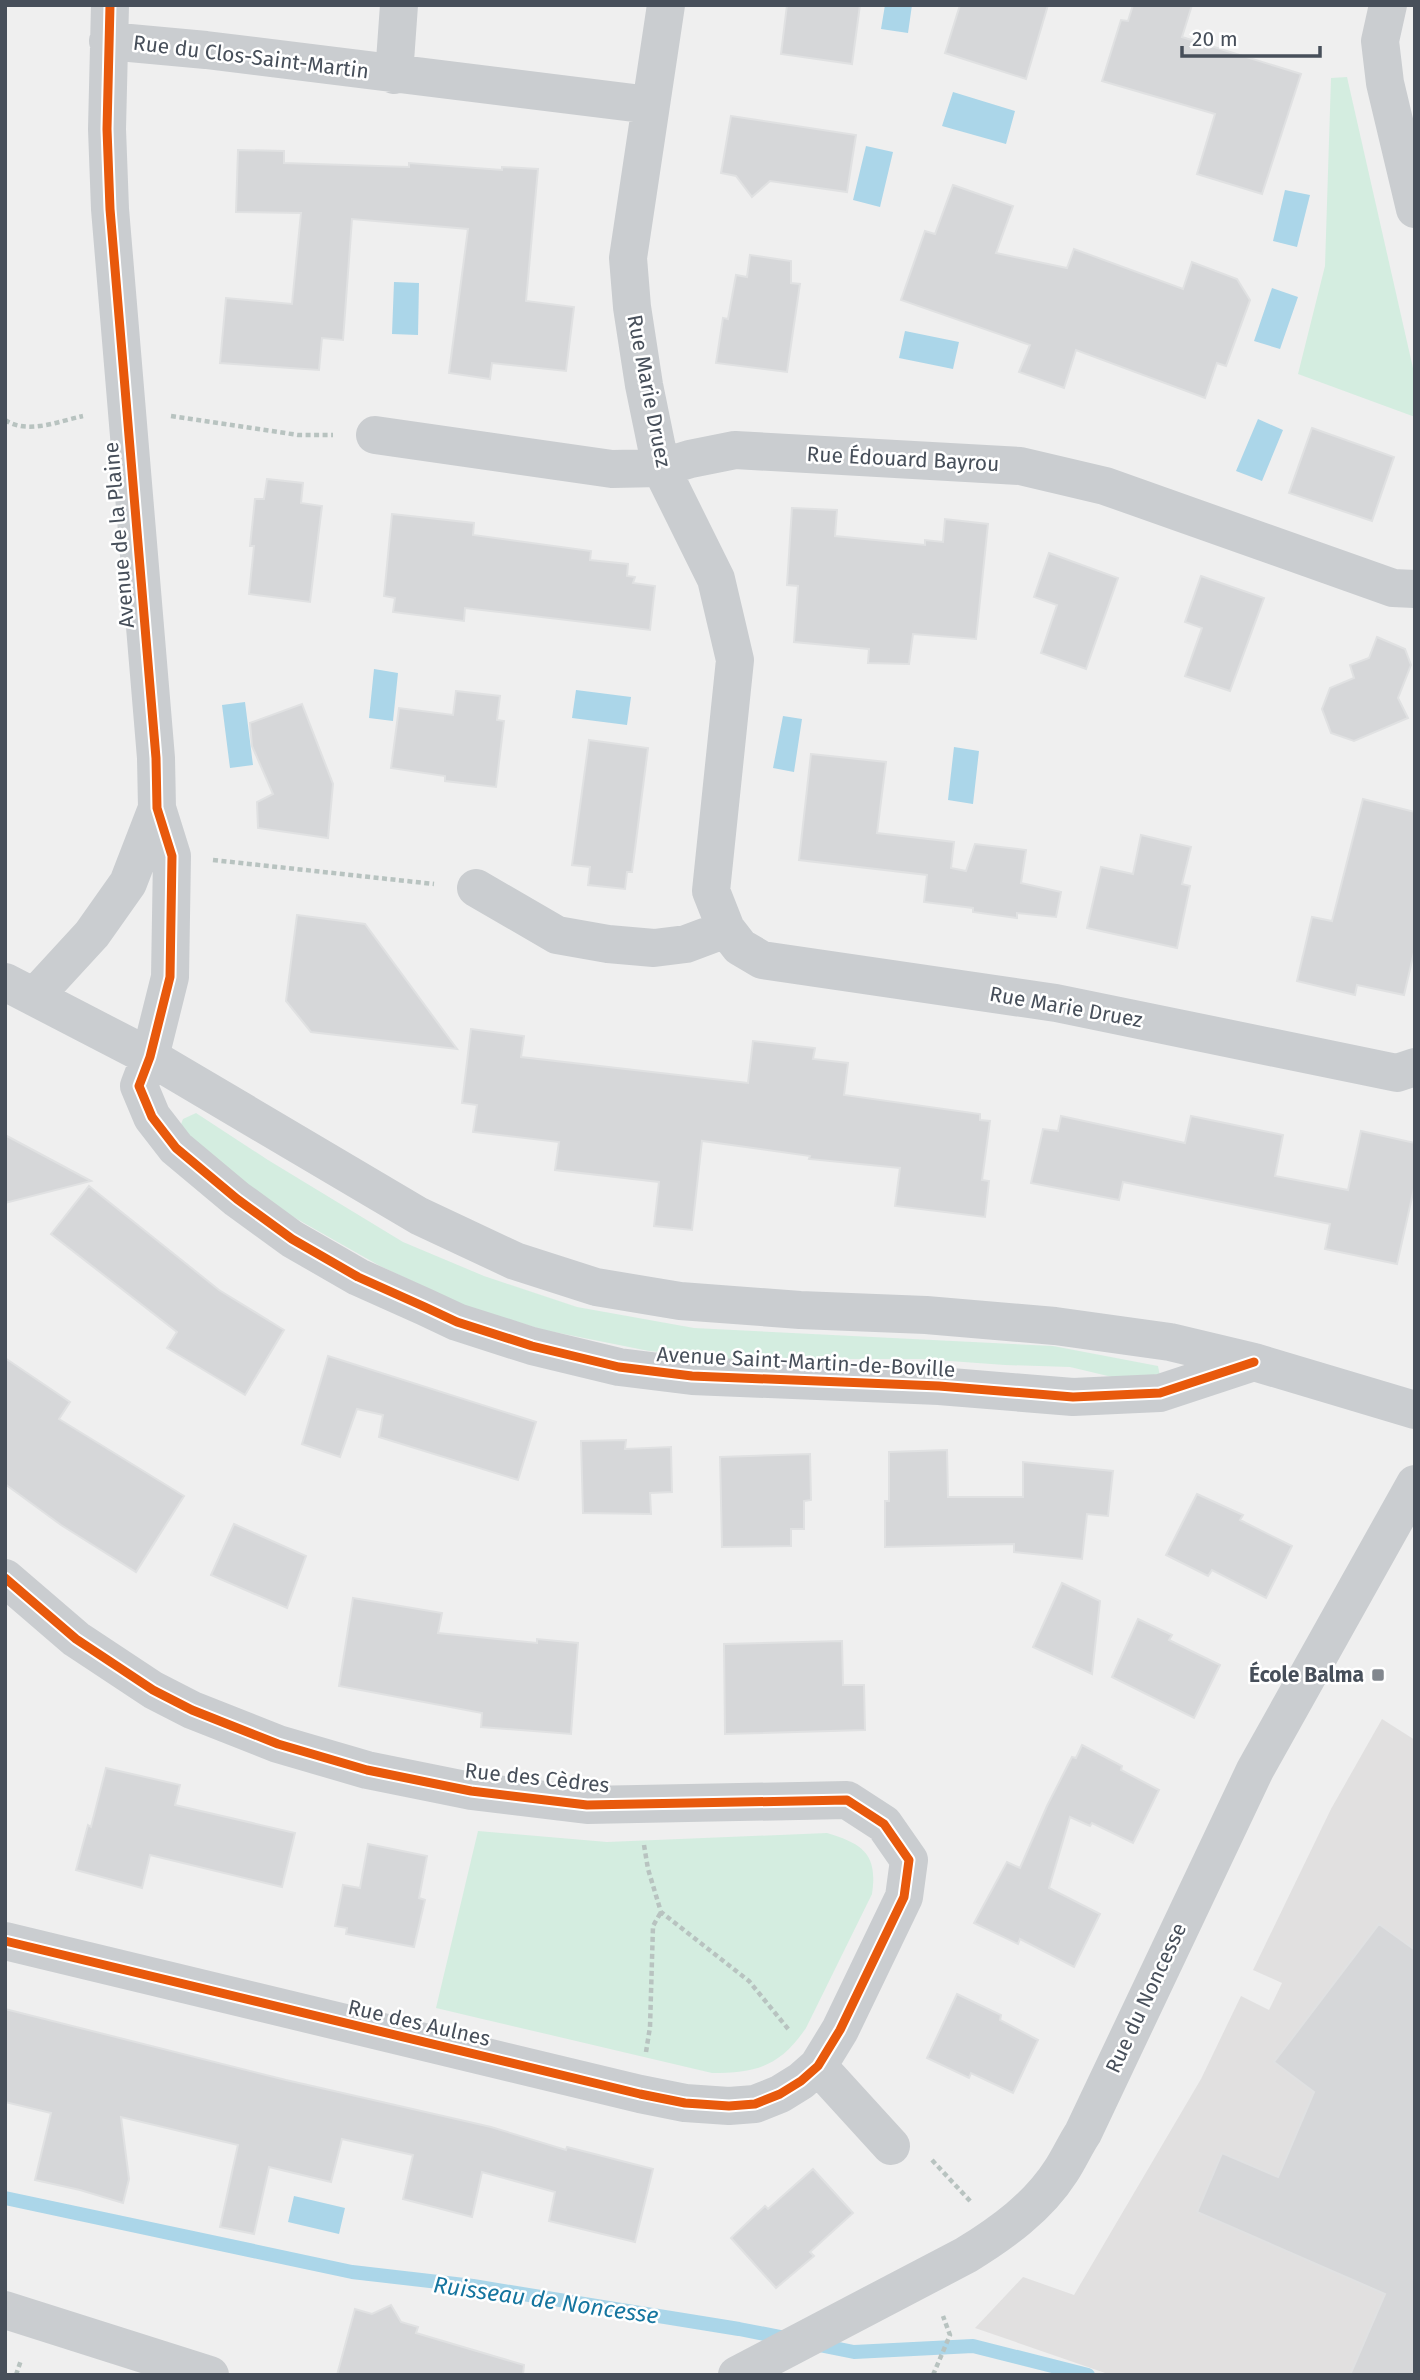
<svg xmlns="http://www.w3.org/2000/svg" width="1420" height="2380" font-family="'Fira Sans',sans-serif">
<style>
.education{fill:#e1e0e0}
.green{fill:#d4ede0}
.water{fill:#abd6e9}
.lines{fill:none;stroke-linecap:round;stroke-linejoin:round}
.stream{stroke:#abd6e9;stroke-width:14}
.building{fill:#d6d7d9;stroke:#e0e1e2;stroke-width:2}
.path{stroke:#b8c3c0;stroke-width:4.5;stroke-dasharray:5 3.5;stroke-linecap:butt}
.minor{stroke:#cacdd0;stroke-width:38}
.cycleway-casing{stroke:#fff;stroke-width:13}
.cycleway{stroke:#e8590c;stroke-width:9}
.poi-dot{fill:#82878e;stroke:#fff;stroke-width:2.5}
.labels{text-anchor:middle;stroke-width:5;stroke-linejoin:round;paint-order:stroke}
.street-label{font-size:21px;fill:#474f5a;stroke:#fff}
.poi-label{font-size:21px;font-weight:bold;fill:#474f5a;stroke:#fff;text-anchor:end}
.water-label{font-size:23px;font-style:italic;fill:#15759f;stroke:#fff}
</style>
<rect width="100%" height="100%" fill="#efefef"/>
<!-- education -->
<path class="education" d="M 1382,1719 L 1415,1740 L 1415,2375 L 1111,2375 L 975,2328 L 1023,2277 L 1074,2295 L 1201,2079 L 1241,1996 L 1269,2010 L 1282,1983 L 1253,1970 L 1331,1809 Z"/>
<!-- green -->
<path class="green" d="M 1347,77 L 1415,377 L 1415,417 L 1298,374 L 1325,266 L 1331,78 Z
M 196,1113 L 268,1160 L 403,1242 L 484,1276 L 577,1307 L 694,1328 L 1053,1346 L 1158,1366 L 1160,1376 L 1146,1385 L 1070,1367 L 1005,1365 L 922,1359 L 728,1359 L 649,1351 L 544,1330 L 468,1307 L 380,1266 L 249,1192 L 177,1135 L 183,1119 Z
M 478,1831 L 607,1842 L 827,1833 C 863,1844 878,1854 872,1894 L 806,2028 C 780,2066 757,2073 712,2073 L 436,2008 Z"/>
<!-- water -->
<path class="water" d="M 885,5 L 912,5 L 908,33 L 881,29 Z
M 953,92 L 1015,111 L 1006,144 L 942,126 Z
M 866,146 L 893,152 L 880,207 L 853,200 Z
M 1285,190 L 1310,195 L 1297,247 L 1273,241 Z
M 394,282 L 419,283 L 418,335 L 392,334 Z
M 1272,288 L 1298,297 L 1280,349 L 1254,341 Z
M 905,331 L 959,342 L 953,369 L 899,358 Z
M 1258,419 L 1283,430 L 1262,481 L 1236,471 Z
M 374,669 L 398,673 L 393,721 L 369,718 Z
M 576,690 L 631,697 L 627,725 L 572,718 Z
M 245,702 L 253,765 L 230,768 L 222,705 Z
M 783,716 L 802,719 L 794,772 L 773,768 Z
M 954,747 L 979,751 L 973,804 L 948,800 Z
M 294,2196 L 345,2208 L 339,2234 L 288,2222 Z"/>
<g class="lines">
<!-- stream -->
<path class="stream" d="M 5,2198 L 352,2272 L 473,2286 L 739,2329 L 791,2339
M 814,2344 L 854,2352 L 973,2346 L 1088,2375"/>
</g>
<!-- building -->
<path class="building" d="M 787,5 L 860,5 L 852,64 L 781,54 Z
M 960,5 L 1048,5 L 1026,79 L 945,53 Z
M 1133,5 L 1192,5 L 1182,37 L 1301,74 L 1262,194 L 1197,174 L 1215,114 L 1102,81 L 1121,20 L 1128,21 Z
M 731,116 L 856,135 L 847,192 L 770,181 L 752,197 L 736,176 L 721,173 Z
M 238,150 L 284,151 L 284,163 L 409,167 L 409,163 L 502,170 L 502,167 L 538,169 L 526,301 L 574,307 L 566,371 L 492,363 L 490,379 L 449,373 L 468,229 L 352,219 L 343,340 L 322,338 L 319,370 L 220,363 L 226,298 L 292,304 L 301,213 L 236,212 Z
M 953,185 L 1013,206 L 996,253 L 1067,268 L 1074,249 L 1183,289 L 1192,262 L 1237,279 L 1250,300 L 1226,366 L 1217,363 L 1205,398 L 1076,350 L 1064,388 L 1019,372 L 1030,345 L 901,300 L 925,231 L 935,234 Z
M 750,255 L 791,261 L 791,283 L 800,284 L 787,372 L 716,363 L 723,318 L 728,319 L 736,275 L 747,277 Z
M 1312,428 L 1394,457 L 1372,521 L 1289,493 Z
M 267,479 L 303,483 L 301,503 L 322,506 L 310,602 L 249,594 L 254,546 L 250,546 L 255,499 L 264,499 Z
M 792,508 L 837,510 L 835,536 L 925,545 L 925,540 L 943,542 L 945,519 L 988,524 L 976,639 L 913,634 L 909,664 L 868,663 L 869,649 L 794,642 L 798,586 L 787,585 Z
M 392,514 L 474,523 L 473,535 L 591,551 L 590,560 L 628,564 L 627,576 L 635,577 L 633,583 L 655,586 L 650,630 L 465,608 L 464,621 L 393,612 L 395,598 L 384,596 Z
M 1049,553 L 1118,578 L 1086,669 L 1041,653 L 1057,605 L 1034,597 Z
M 1201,576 L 1264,598 L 1230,691 L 1185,676 L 1202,628 L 1185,622 Z
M 1377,637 L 1405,649 L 1411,665 L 1398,698 L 1408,718 L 1354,741 L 1331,733 L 1322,709 L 1330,688 L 1354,678 L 1350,665 L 1369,658 Z
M 456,691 L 500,696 L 497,720 L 504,721 L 496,787 L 445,781 L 445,776 L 391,768 L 399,708 L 453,715 Z
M 302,704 L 333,784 L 328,838 L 258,828 L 257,802 L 273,794 L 252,746 L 250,723 Z
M 589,740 L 648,748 L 632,872 L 627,872 L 625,889 L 588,885 L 590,867 L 572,865 Z
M 811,754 L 886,762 L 877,833 L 954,842 L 951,868 L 966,871 L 975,844 L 1026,850 L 1021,883 L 1061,892 L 1056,917 L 1017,913 L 1017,918 L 973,912 L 973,908 L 924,902 L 927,875 L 799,860 Z
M 1363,799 L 1415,812 L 1415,948 L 1404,995 L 1357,985 L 1355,995 L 1297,981 L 1312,917 L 1332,921 Z
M 1141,835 L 1191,847 L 1182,884 L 1190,886 L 1177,948 L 1087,928 L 1101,867 L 1133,874 Z
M 297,915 L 365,924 L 457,1049 L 311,1032 L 286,1001 Z
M 471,1029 L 524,1036 L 521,1057 L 748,1083 L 753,1041 L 815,1048 L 813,1059 L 848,1063 L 844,1095 L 980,1114 L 980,1120 L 990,1121 L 982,1180 L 989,1181 L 985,1217 L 895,1206 L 900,1168 L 809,1159 L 810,1156 L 702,1141 L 692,1230 L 654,1226 L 659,1182 L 555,1170 L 559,1142 L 473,1132 L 477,1105 L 462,1103 Z
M 1061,1116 L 1185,1143 L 1191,1116 L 1283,1135 L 1275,1176 L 1348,1190 L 1361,1131 L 1415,1143 L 1415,1184 L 1397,1264 L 1325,1249 L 1330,1224 L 1123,1182 L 1119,1200 L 1031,1183 L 1043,1129 L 1058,1131 Z
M 5,1135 L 91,1181 L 5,1203 Z
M 89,1186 L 219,1290 L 284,1330 L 245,1395 L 167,1348 L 177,1332 L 51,1234 Z
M 328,1356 L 536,1422 L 518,1480 L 379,1437 L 383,1415 L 357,1409 L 340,1457 L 302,1444 Z
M 5,1358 L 70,1402 L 59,1419 L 184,1496 L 136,1572 L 61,1525 L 5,1484 Z
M 626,1440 L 625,1449 L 671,1447 L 672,1492 L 650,1493 L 651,1514 L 583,1513 L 581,1441 Z
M 947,1450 L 948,1497 L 1023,1497 L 1023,1462 L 1113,1471 L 1108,1516 L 1087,1514 L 1082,1559 L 1014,1552 L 1014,1544 L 885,1547 L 885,1501 L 889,1501 L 889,1452 Z
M 810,1454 L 811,1500 L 804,1501 L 804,1529 L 791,1529 L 791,1546 L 722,1547 L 720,1457 Z
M 1197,1494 L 1243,1515 L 1240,1520 L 1292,1546 L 1266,1598 L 1212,1570 L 1208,1576 L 1166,1555 Z
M 234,1524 L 306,1556 L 287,1608 L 211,1575 Z
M 1062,1583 L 1100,1601 L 1092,1674 L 1033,1647 Z
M 353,1598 L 442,1613 L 438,1633 L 537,1643 L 537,1639 L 578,1643 L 571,1734 L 481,1727 L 482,1713 L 339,1686 Z
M 1138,1619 L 1172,1635 L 1169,1640 L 1220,1665 L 1194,1718 L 1112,1677 Z
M 842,1641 L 843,1685 L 864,1685 L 865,1730 L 725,1734 L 724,1644 Z
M 1082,1745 L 1122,1766 L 1121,1770 L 1159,1790 L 1133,1843 L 1092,1823 L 1090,1826 L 1070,1817 L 1049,1888 L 1100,1914 L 1074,1967 L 1020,1939 L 1018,1944 L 974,1923 L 1007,1862 L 1020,1868 L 1047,1806 L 1072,1757 L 1076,1758 Z
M 106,1768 L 180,1785 L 175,1805 L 295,1833 L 282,1887 L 150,1855 L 142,1888 L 76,1870 L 88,1825 L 91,1827 Z
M 368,1844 L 427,1856 L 419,1898 L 425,1900 L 414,1947 L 346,1934 L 347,1928 L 335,1926 L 343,1885 L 360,1888 Z
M 1379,1924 L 1415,1950 L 1415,2375 L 1350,2375 L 1385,2294 L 1197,2212 L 1222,2153 L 1278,2177 L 1314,2092 L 1274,2062 Z
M 957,1994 L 1001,2015 L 1000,2020 L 1038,2040 L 1013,2093 L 971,2073 L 969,2078 L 927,2058 Z
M 5,2009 L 286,2080 L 491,2127 L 566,2150 L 567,2147 L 653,2169 L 635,2242 L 549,2221 L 555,2192 L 482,2172 L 472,2217 L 403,2199 L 413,2155 L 342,2139 L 331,2182 L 269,2167 L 254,2234 L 220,2227 L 238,2145 L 121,2117 L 129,2179 L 123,2203 L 80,2190 L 35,2180 L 51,2113 L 5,2102 Z
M 813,2169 L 853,2213 L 810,2252 L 814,2256 L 776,2288 L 731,2238 L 765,2206 L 768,2209 Z
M 391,2305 L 401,2322 L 418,2327 L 416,2333 L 524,2365 L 523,2375 L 337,2375 L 355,2309 L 372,2314 Z"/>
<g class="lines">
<!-- path -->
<path class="path" d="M 171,416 L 298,435 L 333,435
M 5,420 C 28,435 59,421 83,416
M 213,860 L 434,884
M 644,1845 L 648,1869 L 661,1912 L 749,1981 L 789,2030
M 646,2052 L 650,2027 L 653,1926 L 661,1912
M 932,2160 L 971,2202
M 16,2375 L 21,2360
M 933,2375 L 950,2335 L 943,2316"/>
<!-- minor -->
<path class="minor" d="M 110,5 L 107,129 L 110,209 L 156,758 L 157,808 L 172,856 L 170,977 L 150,1057 L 139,1086 L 152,1117 L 176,1148 L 237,1199 L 292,1239 L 358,1277 L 425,1307 L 457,1322 L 532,1346 L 619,1367 L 692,1376 L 939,1386 L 1073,1397 L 1160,1393 L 1254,1362
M 666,5 L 628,258 L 632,307 L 644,385 L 661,468 L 716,579 L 735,660 L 711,891 L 726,929 L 740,947 L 762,960 L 1056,1003 L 1397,1073 L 1415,1067
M 1388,5 L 1380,41 L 1385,83 L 1415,209
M 108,41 L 206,50 L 650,105
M 394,75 L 399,5
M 375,435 L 612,469 L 661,468 L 690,459 L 735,450 L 1020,466 L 1105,486 L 1393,588 L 1415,589
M 476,888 L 557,935 L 608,944 L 654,948 L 686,944 L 726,929
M 5,982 L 150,1057 L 419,1216 L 515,1261 L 596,1287 L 680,1301 L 800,1310 L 926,1315 L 1055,1326 L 1170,1342 L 1254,1362 L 1415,1410
M 35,996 L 92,934 L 128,883 L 157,808
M 5,1578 L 76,1639 L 153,1690 L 192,1710 L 278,1744 L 367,1770 L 471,1791 L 587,1805 L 847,1800 L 884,1824 L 909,1860 L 904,1897 L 840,2030 L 818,2066 L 801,2081 L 780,2094 L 755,2104 L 729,2106 L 685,2103 L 640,2094 L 5,1941
M 818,2066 L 891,2146
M 5,2310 L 210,2375
M 737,2375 L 966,2255 C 1002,2233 1038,2207 1061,2171 C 1069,2159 1075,2145 1083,2133 L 1255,1770 L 1415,1484"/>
<defs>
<path id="cycleway" d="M 110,5 L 107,129 L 110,209 L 156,758 L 157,808 L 172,856 L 170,977 L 150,1057 L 139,1086 L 152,1117 L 176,1148 L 237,1199 L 292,1239 L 358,1277 L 425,1307 L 457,1322 L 532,1346 L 619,1367 L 692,1376 L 939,1386 L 1073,1397 L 1160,1393 L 1254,1362
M 5,1578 L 76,1639 L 153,1690 L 192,1710 L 278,1744 L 367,1770 L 471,1791 L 587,1805 L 847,1800 L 884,1824 L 909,1860 L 904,1897 L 840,2030 L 818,2066 L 801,2081 L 780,2094 L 755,2104 L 729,2106 L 685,2103 L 640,2094 L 5,1941"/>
</defs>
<!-- cycleway casing -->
<use href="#cycleway" class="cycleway-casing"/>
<!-- cycleway -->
<use href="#cycleway" class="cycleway"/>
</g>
<!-- markers -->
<rect class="poi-dot" x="1371" y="1668" width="14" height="14" rx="3.5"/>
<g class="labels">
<!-- street labels -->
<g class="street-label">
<text transform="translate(251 57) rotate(7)" y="7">Rue du Clos-Saint-Martin</text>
<text transform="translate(649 391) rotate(79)" y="7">Rue Marie Druez</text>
<text transform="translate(903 459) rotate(3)" y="7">Rue Édouard Bayrou</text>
<text transform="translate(119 535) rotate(-95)" y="7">Avenue de la Plaine</text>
<text transform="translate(1066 1007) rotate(10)" y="7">Rue Marie Druez</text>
<text transform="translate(806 1362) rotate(3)" y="7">Avenue Saint-Martin-de-Boville</text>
<text transform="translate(537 1778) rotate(6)" y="7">Rue des Cèdres</text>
<text transform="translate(1146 1998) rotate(-65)" y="7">Rue du Noncesse</text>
<text transform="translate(419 2023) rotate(13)" y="7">Rue des Aulnes</text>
</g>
<!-- poi labels -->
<g class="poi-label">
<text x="1364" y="1682">École Balma</text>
</g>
<!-- water labels -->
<g class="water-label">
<text transform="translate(546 2300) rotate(8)" y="8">Ruisseau de Noncesse</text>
</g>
</g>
<!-- border -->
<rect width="1420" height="2380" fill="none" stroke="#474f5a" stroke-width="14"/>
<!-- scale -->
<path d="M1182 46v10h138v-10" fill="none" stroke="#474f5a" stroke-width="3.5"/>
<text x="1192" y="46" font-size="21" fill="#474f5a" stroke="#ffffff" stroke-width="5" paint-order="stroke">20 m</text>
</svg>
